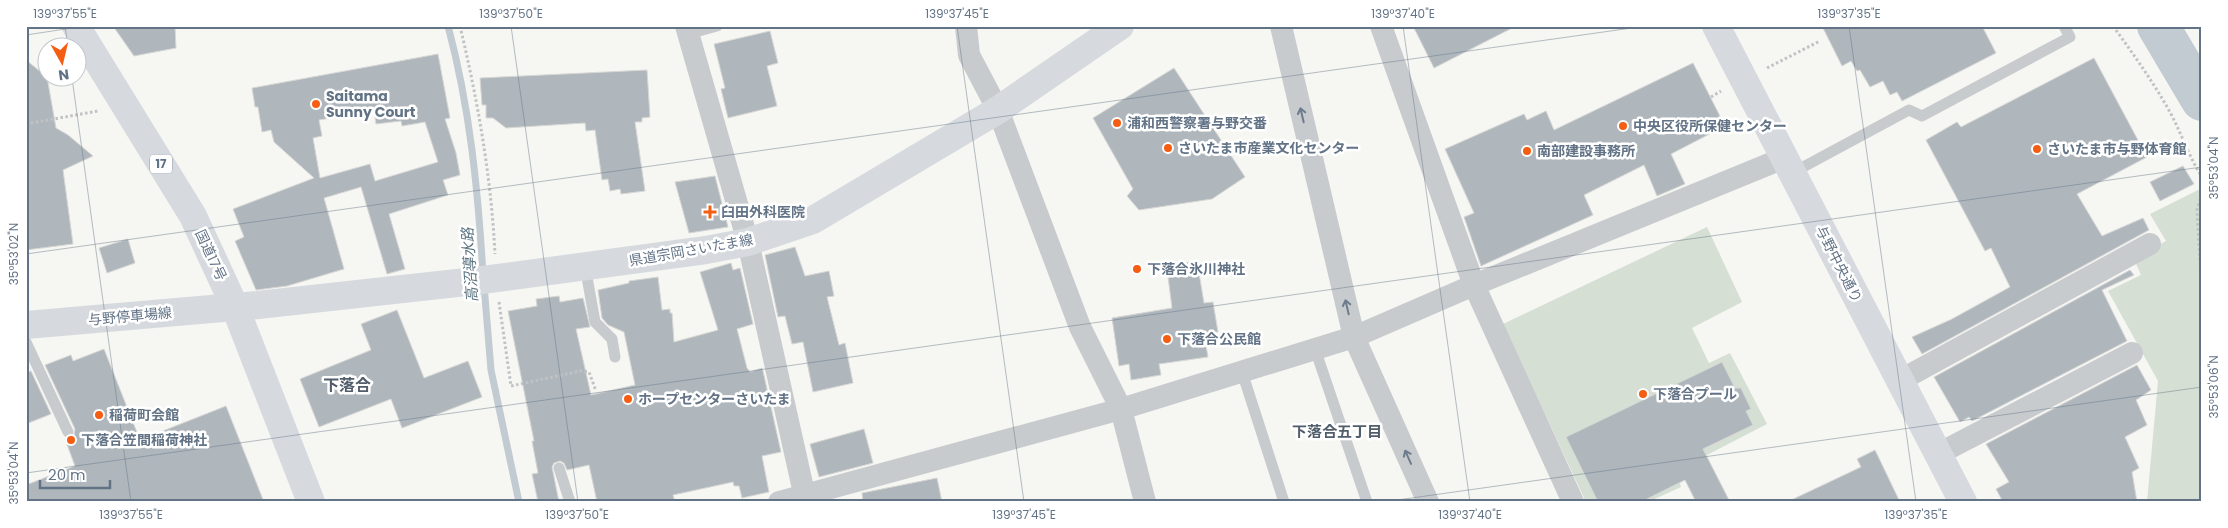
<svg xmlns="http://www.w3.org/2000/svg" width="2228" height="528" font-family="Poppins,'Noto Sans JP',sans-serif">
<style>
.green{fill:#d6dfd3}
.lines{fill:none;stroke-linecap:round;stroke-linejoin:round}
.stream{stroke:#c1cbd1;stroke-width:7}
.river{stroke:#c1cbd1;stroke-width:42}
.building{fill:#afb7bd;stroke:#d7d7d5;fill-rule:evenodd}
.path{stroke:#c0c2c4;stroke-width:3;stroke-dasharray:2.5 2.5;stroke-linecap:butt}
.lane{stroke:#c8cbce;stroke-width:11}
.street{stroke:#c8cbce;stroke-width:22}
.secondary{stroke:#d6dadf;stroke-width:28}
.highway{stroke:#d6dadf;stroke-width:28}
.oneway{stroke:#6c7c8d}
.ticks{fill:none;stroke:#627386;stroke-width:1;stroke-opacity:0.45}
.poi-dot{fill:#f55d13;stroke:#fff;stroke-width:2}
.labels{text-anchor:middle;stroke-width:5;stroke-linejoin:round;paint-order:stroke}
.shield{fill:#fff;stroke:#919daa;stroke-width:1}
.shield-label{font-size:12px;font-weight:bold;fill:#627386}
.poi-label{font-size:14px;font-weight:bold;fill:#627386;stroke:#fff;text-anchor:start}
.street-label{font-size:14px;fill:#627386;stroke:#fff}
.water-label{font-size:15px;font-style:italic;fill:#5d7583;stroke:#fff}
.neighbourhood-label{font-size:15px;font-weight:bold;fill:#515d6b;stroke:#fff}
.quarter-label{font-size:16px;font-weight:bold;fill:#515d6b;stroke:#fff}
.neatline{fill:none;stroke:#627386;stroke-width:2}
.ticks-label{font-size:12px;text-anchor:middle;fill:#627386}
</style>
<rect width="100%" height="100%" fill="#f6f6f2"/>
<!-- green -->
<path class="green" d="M 2202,188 L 2202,502 L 2147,502 L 2158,381 L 2108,291 L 2141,275 L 2134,259 L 2166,241 L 2150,214 Z
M 1707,227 L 1742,302 L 1692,328 L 1709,363 L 1730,353 L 1767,424 L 1676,471 L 1681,487 L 1648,502 L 1586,502 L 1503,324 Z"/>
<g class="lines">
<!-- stream -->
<path class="stream" d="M 448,26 C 470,108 478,190 483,275
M 484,285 L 491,370 L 519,502"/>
<!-- river -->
<path class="river" d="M 2158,26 L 2202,100"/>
</g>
<!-- building -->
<path class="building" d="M 113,26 L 175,26 L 176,48 L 134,56 Z
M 1413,26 L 1516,26 L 1434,68 Z
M 1822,26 L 1982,26 L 1996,53 L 1902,101 L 1897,92 L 1890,95 L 1883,81 L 1870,87 L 1860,70 L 1857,71 L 1851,61 L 1842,66 Z
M 770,31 L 778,63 L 767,66 L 777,106 L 728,118 L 721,89 L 725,88 L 714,44 Z
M 438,54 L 450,118 L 445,119 L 456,153 L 460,175 L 443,180 L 448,195 L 389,214 L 405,269 L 387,274 L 361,187 L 324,198 L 344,269 L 287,286 L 256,290 L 235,241 L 244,237 L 233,209 L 314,178 L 274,142 L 271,130 L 262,132 L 258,107 L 255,107 L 252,88 ZM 374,111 L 376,124 L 401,121 L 402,126 L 425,122 L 438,162 L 375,181 L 370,164 L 320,178 L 313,138 L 322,136 L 319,120 Z
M 2094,58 L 2147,157 L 2077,194 L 2102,236 L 2143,218 L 2149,230 L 1922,354 L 1912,337 L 1952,319 L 2010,287 L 1991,248 L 1985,251 L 1926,140 L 1957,122 L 1961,127 Z
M 26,60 L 47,77 L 56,128 L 68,135 L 93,156 L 63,170 L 73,244 L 26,250 Z
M 1693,63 L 1725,126 L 1671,154 L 1685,184 L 1657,196 L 1644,165 L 1584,195 L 1593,215 L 1481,266 L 1464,217 L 1474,213 L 1445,149 L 1524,114 L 1527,120 L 1546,111 L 1554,130 Z
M 1174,68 L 1245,177 L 1212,199 L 1139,210 L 1127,196 L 1133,189 L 1093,118 Z
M 647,70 L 650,117 L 642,118 L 642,122 L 635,122 L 645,191 L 621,194 L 620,189 L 610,191 L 608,179 L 602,180 L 595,130 L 586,131 L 585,123 L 506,128 L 493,118 L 486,118 L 486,105 L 482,105 L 480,78 Z
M 2183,166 L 2194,184 L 2160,201 L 2150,182 Z
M 715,176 L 728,227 L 689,233 L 675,182 Z
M 128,239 L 135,263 L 107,273 L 99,248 Z
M 795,247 L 805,276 L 829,271 L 834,296 L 827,297 L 839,345 L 845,343 L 853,383 L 813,392 L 803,342 L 792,344 L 785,316 L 778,317 L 765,255 Z
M 1197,261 L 1204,303 L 1213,302 L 1218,332 L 1204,334 L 1208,357 L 1159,364 L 1161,375 L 1131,380 L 1129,364 L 1119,366 L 1112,318 L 1172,308 L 1168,277 L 1174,274 L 1172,265 Z
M 731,263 L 733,270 L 740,268 L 753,324 L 737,329 L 747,368 L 750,372 L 762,368 L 763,371 L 781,452 L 762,456 L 769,492 L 742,498 L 739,486 L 734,486 L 733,482 L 673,495 L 675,502 L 597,502 L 589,465 L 567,470 L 564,463 L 560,461 L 554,463 L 552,467 L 559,502 L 538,502 L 532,474 L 538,473 L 532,441 L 534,441 L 508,311 L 537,306 L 536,299 L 559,296 L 560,302 L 583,298 L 590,327 L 576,329 L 591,395 L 635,385 L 624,332 L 608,325 L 602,318 L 598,290 L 629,283 L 629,281 L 658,277 L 662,310 L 670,309 L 670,313 L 672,313 L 674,342 L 718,330 L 700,272 Z
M 2130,270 L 2134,275 L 2102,290 L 2127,341 L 1972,421 L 1969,417 L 1960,422 L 1934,377 Z
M 397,310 L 424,378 L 468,361 L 482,397 L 402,428 L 391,399 L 319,427 L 300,379 L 371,350 L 361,324 Z
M 104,349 L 140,440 L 226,406 L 264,502 L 26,502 L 26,485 L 75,466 L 65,439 L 74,437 L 75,429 L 45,365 L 71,355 L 73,361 Z
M 1722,362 L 1735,388 L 1741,388 L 1751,409 L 1746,411 L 1753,425 L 1703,449 L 1730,502 L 1696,502 L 1685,480 L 1641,502 L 1598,502 L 1566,437 Z
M 2137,365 L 2151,390 L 2136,400 L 2147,425 L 2125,437 L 2139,468 L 2132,472 L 2137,502 L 2003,502 L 1996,489 L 2009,482 L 1986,444 Z
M 31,371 L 51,414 L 26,424 L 26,372 Z
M 864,429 L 873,463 L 819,477 L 810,444 Z
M 1875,450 L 1900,502 L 1787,502 L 1861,467 L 1857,459 Z
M 937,478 L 942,502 L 863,502 L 862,493 Z"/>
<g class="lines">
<!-- path -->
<path class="path" d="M 460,26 C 478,102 491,176 495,254
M 2113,26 C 2134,55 2154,83 2171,114 C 2182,135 2189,157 2202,177
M 1767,68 L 1820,41
M 1711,97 L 1721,91
M 26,124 L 98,111
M 2202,194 L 2197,210 L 2202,293
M 499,302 L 511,386 L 580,371 L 589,372 L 596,391"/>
<!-- lane -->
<path class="lane" d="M 688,34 L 717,26
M 1792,173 L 1909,110 L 1922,116 L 2070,37 L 2064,26
M 585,266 L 595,322 L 612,339 L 615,357
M 26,342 L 68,432
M 1315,349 L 1367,502
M 1242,372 L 1284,502
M 559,468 L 570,502"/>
<!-- street -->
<path class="street" d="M 686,26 L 748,242 L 806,502
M 966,26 L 969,55 L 998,110 L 1080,327 L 1121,409 L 1145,502
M 1281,26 L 1354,337 L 1428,502
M 1381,26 L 1474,285 L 1573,502
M 1899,381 L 2150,244
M 1938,454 L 2132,353
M 779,502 L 1121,409 L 1354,337 L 1474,285 L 1784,158"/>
<!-- secondary -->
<path class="secondary" d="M 1716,26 L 1963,502
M 26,325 L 258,305 L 475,281 L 706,250 L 748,242 L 813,220 L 998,110 L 1120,26"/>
<!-- highway -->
<path class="highway" d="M 76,26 L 193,216 L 235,307 L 311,502"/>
</g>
<!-- one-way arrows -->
<defs><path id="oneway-shaft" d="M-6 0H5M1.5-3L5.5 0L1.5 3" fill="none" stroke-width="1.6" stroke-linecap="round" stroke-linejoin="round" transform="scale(1.25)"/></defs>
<g class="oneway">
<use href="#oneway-shaft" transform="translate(1302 115) rotate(-103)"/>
<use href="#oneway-shaft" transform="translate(1347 307) rotate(-103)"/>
<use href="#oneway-shaft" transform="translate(1408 457) rotate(-114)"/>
</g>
<!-- ticks -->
<path class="ticks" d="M 65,26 L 68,48M 511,26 L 578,502M 957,26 L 1024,502M 1403,26 L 1470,502M 1849,26 L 1916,502M 26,35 L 85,26M 72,78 L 131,502M 26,254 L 1646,26M 26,473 L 2202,167M 1383,502 L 2202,387"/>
<!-- markers -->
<g class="poi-dot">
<circle cx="316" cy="104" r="5"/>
<circle cx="1117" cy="123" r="5"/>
<circle cx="1623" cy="126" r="5"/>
<circle cx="1168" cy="148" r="5"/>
<circle cx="2037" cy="149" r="5"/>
<circle cx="1527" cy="151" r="5"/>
<path d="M707.5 204.5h5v5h5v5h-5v5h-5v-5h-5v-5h5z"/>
<circle cx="1137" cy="269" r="5"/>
<circle cx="1167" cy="339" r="5"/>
<circle cx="1643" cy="394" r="5"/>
<circle cx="628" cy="399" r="5"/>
<circle cx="99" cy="415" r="5"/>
<circle cx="71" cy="440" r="5"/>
</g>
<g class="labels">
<!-- shield labels -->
<rect class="shield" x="150" y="154.5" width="22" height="19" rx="4"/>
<g class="shield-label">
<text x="161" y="168">17</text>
</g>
<!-- poi labels -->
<g class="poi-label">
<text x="326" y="101">Saitama<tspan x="326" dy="16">Sunny Court</tspan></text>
<text x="1127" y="128">浦和西警察署与野交番</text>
<text x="1633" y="131">中央区役所保健センター</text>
<text x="1178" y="153">さいたま市産業文化センター</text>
<text x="2047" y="154">さいたま市与野体育館</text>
<text x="1537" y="156">南部建設事務所</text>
<text x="721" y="217">臼田外科医院</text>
<text x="1147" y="274">下落合氷川神社</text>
<text x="1177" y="344">下落合公民館</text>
<text x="1653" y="399">下落合プール</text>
<text x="638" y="404">ホープセンターさいたま</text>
<text x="109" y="420">稲荷町会館</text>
<text x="81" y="445">下落合笠間稲荷神社</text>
</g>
<!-- street labels -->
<g class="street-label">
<text transform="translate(691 250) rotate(-10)" y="5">県道宗岡さいたま線</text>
<text transform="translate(211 255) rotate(65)" y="5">国道17号</text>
<text transform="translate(1839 264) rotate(63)" y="5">与野中央通り</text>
<text transform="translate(130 316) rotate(-5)" y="5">与野停車場線</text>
</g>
<!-- water labels -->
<g class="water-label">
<text transform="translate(470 265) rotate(-94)" y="5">高沼導水路</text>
</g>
<!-- neighbourhood labels -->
<g class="neighbourhood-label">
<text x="1337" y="437">下落合五丁目</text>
</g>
<!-- quarter labels -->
<g class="quarter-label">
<text x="347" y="391">下落合</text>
</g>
</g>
<!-- border -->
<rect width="2228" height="528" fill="none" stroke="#ffffff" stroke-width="55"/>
<!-- north arrow -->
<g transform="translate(62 62) rotate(172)"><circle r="24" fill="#ffffff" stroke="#c0c7cf"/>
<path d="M0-4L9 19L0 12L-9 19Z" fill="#f55d13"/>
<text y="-8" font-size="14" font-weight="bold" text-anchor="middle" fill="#627386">N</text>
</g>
<!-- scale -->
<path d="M40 480v8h70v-8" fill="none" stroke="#627386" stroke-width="2.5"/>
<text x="48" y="480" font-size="15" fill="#627386" stroke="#ffffff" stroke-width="4" paint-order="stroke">20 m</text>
<rect x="28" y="28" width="2172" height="472" class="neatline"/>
<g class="ticks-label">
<text x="65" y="18">139°37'55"E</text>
<text x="511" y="18">139°37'50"E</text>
<text x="957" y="18">139°37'45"E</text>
<text x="1403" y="18">139°37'40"E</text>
<text x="1849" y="18">139°37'35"E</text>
<text transform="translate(2214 168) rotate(-90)" y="4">35°53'04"N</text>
<text transform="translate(14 254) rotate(-90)" y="4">35°53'02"N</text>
<text transform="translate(2214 387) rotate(-90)" y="4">35°53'06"N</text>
<text transform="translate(14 473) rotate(-90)" y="4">35°53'04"N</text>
<text x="131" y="519">139°37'55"E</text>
<text x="577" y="519">139°37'50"E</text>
<text x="1024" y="519">139°37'45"E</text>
<text x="1470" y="519">139°37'40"E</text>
<text x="1916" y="519">139°37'35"E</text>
</g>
</svg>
